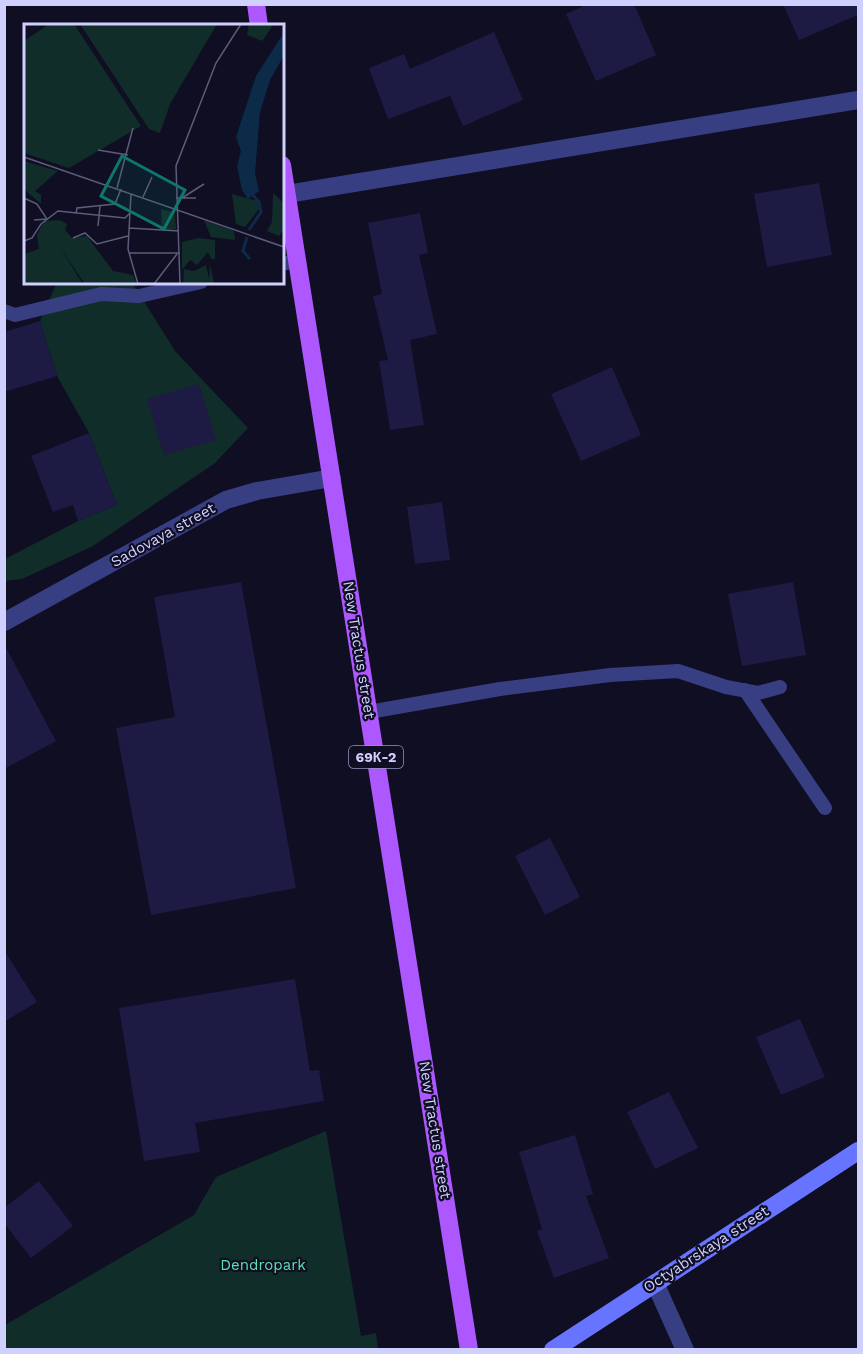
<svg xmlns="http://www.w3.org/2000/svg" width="863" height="1354" font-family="'Work Sans',sans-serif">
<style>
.green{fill:#112d29}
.building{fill:#1d1a44}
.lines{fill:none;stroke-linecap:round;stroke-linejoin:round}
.lane{stroke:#383e82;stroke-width:14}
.street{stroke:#383e82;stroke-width:18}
.secondary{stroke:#6774ff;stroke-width:18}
.primary{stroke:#ad57ff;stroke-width:18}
.labels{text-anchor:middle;stroke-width:4.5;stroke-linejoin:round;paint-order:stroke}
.shield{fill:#0f0e23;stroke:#9696bd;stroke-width:1.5}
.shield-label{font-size:14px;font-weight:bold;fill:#d0d0ff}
.street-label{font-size:15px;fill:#d0d0ff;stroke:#0f0e23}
.park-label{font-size:15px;fill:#5be0af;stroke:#0f0e23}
.inset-river{fill:none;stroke:#0c2b49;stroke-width:3}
.inset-road{fill:none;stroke:#5c5c7b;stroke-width:1.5}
.view{fill:#0f766e;fill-opacity:0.15;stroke:#0f766e;stroke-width:3}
.inset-edge{fill:none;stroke:#d0d0ff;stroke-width:3}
</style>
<rect width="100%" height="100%" fill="#0f0e23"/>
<!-- green -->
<path class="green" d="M 57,282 L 132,282 L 175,351 L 248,428 L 215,463 L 93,546 L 22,579 L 5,581 L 5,559 L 78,521 L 117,505 L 89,433 L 57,376 L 40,321 Z
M 326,1131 L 361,1336 L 376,1333 L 378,1349 L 5,1349 L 5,1325 L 194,1215 L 216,1177 Z"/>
<!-- building -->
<path class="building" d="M 588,4 L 634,4 L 656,55 L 596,81 L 566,14 Z
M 783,4 L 858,4 L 858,15 L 799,40 Z
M 494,32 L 523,100 L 463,126 L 450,96 L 388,119 L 369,68 L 404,54 L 410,69 Z
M 819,183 L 832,255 L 767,267 L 754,194 Z
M 420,213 L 428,253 L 419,255 L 437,334 L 410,340 L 424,425 L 390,430 L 379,361 L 388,360 L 373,296 L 382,294 L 368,223 Z
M 40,321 L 57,376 L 4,392 L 4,332 Z
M 612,367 L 641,435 L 581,461 L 551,394 Z
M 199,384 L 216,440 L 164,455 L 147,399 Z
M 89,433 L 117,505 L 78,521 L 73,505 L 53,512 L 31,456 Z
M 442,502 L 450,560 L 415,564 L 407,507 Z
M 241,582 L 296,888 L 151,915 L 116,728 L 175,717 L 154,597 Z
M 793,582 L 806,655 L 742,666 L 728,594 Z
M 4,644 L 56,741 L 4,769 Z
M 550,838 L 580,897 L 545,915 L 515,856 Z
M 4,950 L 37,1002 L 4,1022 Z
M 295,979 L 310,1071 L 319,1070 L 324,1101 L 195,1123 L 200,1152 L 144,1161 L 119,1008 Z
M 800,1019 L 825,1077 L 781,1095 L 756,1037 Z
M 669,1092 L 698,1148 L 655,1169 L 627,1112 Z
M 575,1135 L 593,1194 L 586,1196 L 609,1258 L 554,1278 L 537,1231 L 542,1229 L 519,1152 Z
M 39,1181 L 73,1226 L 31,1258 L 4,1223 L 4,1208 Z"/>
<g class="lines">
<!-- lane -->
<path class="lane" d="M 282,264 L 297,261
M 4,311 L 15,315 L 101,294 L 139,296 L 201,282
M 745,690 L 825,808
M 369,712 L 500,689 L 610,675 L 678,671 L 726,687 L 758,693 L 780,687"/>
<!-- street -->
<path class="street" d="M 287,194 L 858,100
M 4,622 L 226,500 L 257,491 L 332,478
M 655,1283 L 685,1350"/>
<!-- secondary -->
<path class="secondary" d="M 553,1350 L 858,1151"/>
<!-- primary -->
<path class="primary" d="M 256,4 L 259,26
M 282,165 L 469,1350"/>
</g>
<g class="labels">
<!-- shield labels -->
<rect class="shield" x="349" y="746" width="54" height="22" rx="4.5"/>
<g class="shield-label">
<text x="376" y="762">69К-2</text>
</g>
<!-- street labels -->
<g class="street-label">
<text transform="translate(163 535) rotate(-29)" y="5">Sadovaya street</text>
<text transform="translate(359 650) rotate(81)" y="5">New Tractus street</text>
<text transform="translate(435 1130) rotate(81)" y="5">New Tractus street</text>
<text transform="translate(706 1249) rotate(-33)" y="5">Octyabrskaya street</text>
</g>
<!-- park labels -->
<g class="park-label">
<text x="263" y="1270">Dendropark</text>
</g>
</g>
<!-- overview -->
<g transform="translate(24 24)">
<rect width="260" height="260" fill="#0f0e23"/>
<path d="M 25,0 L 50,0 L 117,102 L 45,144 L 0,129 L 0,17 ZM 56,0 L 193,0 L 146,80 L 136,109 L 125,105 ZM 225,0 L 250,0 L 238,17 L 223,11 ZM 0,137 L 34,147 L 11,167 L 17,171 L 17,180 L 0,165 ZM 249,169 L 259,178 L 259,206 L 255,212 L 243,207 L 248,198 ZM 208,170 L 234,177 L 235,185 L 221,203 L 212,200 ZM 137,185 L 151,189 L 152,205 L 138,207 ZM 35,196 L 43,200 L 41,206 L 48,214 L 63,212 L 89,247 L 109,251 L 113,260 L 60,259 L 36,223 L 58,259 L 0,260 L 0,230 L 15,225 L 13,211 L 20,197 ZM 180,196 L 210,207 L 211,216 L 187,213 ZM 174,214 L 191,216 L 191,235 L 187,235 L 184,228 L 173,241 L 166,236 L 158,246 L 158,218 ZM 186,240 L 190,259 L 159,259 L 160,245 L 170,247 L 182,241 L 185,255 Z" fill="#112d29"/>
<path d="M 259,10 L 259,33 L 246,56 L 236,88 L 231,149 L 235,167 L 224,175 L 218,166 L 213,142 L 217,127 L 212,113 L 232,52 Z" fill="#0c2b49"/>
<path class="inset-river" d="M 225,206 L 237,188 L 235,178 L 228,170M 223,213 L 219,227 L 226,235"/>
<path class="inset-road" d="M 74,126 L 104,131M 0,133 L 260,223M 93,164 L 109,104M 107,170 L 104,225 L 114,260M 119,173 L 128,153M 0,174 L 13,180 L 23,195 L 10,196M 152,174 L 172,174M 158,174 L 180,160M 52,190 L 53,184 L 91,180 L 97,165M 74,202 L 76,182M 105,204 L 155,207M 49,214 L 61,209 L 73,220 L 104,212M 0,217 L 8,214 L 17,200 L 34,187 L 101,194 L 106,189M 105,229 L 156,229M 130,260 L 153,230M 156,260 L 152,142 L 192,39 L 217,0"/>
<path class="view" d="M 98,132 L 161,166 L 140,205 L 77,172 Z"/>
<rect width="260" height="260" class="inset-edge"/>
</g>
<!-- border -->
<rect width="863" height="1354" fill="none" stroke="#d0d0ff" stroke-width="12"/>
</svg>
